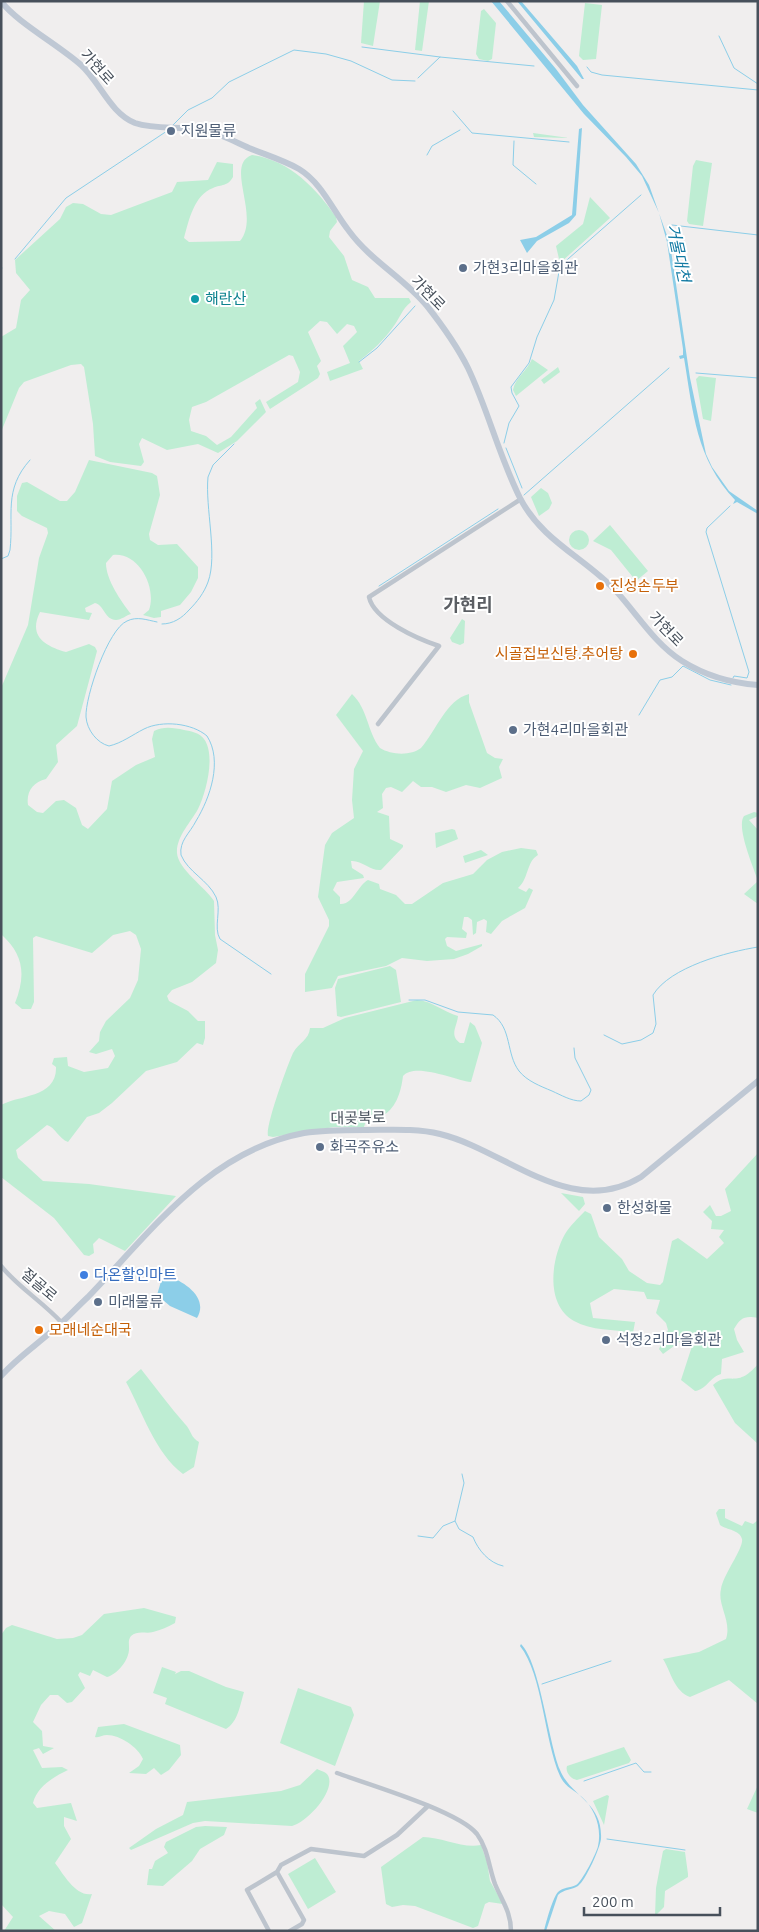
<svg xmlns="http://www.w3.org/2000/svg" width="759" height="1932" font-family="Ubuntu,'Noto Sans KR',sans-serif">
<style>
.green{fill:#beedd3}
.water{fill:#8ccee8}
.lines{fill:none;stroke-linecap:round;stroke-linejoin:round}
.stream{stroke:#8ccee8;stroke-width:1}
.street{stroke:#bdc4cd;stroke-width:4.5}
.secondary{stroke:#bfc8d4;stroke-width:6}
.service-dot{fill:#5c6f8a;stroke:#fff;stroke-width:2}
.culture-dot{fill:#0f9aa8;stroke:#fff;stroke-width:2}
.food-dot{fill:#e8710a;stroke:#fff;stroke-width:2}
.shop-dot{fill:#3f7fe0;stroke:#fff;stroke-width:2}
.labels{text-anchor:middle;stroke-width:4;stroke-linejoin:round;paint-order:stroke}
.street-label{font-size:15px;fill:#47505b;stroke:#fff}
.service-label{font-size:15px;fill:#4e5e75;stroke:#fff;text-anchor:start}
.culture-label{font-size:15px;fill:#0d838f;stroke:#fff;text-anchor:start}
.food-label{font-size:15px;fill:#c56008;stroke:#fff;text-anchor:start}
.shop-label{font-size:15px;fill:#366cbe;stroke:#fff;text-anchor:start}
.water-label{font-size:16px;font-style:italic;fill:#127aa3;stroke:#fff}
.quarter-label{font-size:18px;font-weight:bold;fill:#5b5e63;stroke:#fff}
</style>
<rect width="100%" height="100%" fill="#f0eeee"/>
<!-- green -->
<path class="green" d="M 364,1 L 380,1 L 373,46 L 361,43 Z
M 420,1 L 429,1 L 422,51 L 415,50 Z
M 585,3 L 602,5 L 596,59 L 583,60 L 579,56 Z
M 484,9 L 496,23 L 492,59 L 488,61 L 479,59 L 476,54 L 481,11 Z
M 533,133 L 569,138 L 534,137 Z
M 252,155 C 289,160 316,188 336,217 L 337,222 L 330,231 L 329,237 L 344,256 L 352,280 L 368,287 L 375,298 L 409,298 L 411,302 C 402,309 400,318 393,327 C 384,340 372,351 359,361 L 363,369 L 330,381 L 327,372 L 350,363 L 343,346 L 357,332 L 354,326 L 347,324 L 337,334 L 327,322 L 320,321 L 308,332 L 321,361 L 317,366 L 320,374 L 318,378 L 270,409 L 266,402 L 298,382 L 300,372 L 293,356 L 289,355 L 206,402 L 192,407 L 189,420 L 191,431 L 206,436 L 217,445 L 231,437 L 257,408 L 255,403 L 260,399 L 266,412 L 237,441 L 218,453 L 198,444 L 167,450 L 142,438 L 139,444 L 144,462 L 141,466 L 110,462 L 95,456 L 93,424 L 84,367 L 81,364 L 71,365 L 24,382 L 19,388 L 1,432 L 1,337 L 16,328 L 21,300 L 30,290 L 16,273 L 15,260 L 60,219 L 66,207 L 73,203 L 83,204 L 101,214 L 111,215 L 172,192 L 177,182 L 208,180 L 217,162 L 233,164 L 233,177 C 227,187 222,184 213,188 C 194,195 189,220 184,238 L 189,242 L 240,241 C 261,216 224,165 252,155 Z
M 696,160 L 712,163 L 703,226 L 689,224 L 687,221 L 693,166 Z
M 590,197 L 610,218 L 560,263 L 556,246 L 583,224 Z
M 532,359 L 548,370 L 516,396 L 513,390 C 515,378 527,371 532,359 Z
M 558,367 L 560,372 L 544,384 L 541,380 Z
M 699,376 L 716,378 L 711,421 L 703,419 L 696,379 Z
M 89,460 L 152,473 L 157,476 L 160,495 L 149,534 L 150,540 L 158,545 L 177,544 L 198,567 L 198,578 L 191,592 L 180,605 L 161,611 L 161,617 L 154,618 L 143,615 L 149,610 C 157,588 139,552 113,555 L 106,563 C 106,580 121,601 131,614 C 127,615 121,620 116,620 C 105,620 104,605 95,603 L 85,608 L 86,612 L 92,613 L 89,620 L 40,612 C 28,636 45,646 66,652 L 89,644 L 95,647 L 97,651 L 77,726 L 56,745 L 58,762 L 46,779 C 33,782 26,792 28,805 L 37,812 L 43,813 L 56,801 L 64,800 L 76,808 L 82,825 L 88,829 L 107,809 L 112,781 L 136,765 L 155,757 L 152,739 L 154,731 C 164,726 174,728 184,730 C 191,731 200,733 204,739 C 216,755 206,793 198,809 C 191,822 176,837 177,853 C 178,869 205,887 214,901 L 215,935 L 218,950 L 216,963 L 192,982 L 172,990 L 167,996 L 169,1001 L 188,1011 L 198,1021 L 205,1021 L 205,1038 L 203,1045 L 197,1043 L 177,1062 L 146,1071 L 112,1103 L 99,1113 L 87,1117 L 68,1142 C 59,1139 55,1127 47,1125 L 16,1150 L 18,1158 L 43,1181 L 89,1184 L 176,1196 L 125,1251 L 99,1238 L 93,1244 L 94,1253 L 89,1256 L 84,1255 L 54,1218 L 1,1177 L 1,1105 C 18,1095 57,1098 56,1067 L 52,1064 L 54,1058 L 67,1057 L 68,1066 L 84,1072 L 108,1068 L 115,1056 L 112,1049 L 96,1054 L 89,1052 L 99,1041 L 100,1032 L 106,1021 L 130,998 L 138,980 L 141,949 L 136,935 L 130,931 L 113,935 L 92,953 L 36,936 L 33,938 L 34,1002 L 31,1009 L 22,1009 L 15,1003 C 26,975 24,955 1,934 L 1,688 L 28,625 L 39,558 L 48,533 L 47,528 L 22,516 L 17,511 L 17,496 L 22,483 L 27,482 L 60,501 L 67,501 L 75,492 Z
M 541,488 L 548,493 L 552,503 L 549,509 L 539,516 L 531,497 Z
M 610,525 L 648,571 L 636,581 L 611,550 L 593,541 Z
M569 540a10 10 0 1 1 20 0a10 10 0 1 1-20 0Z
M 462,619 L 465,621 L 464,643 L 460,645 L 452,642 L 450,638 Z
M 352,694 C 368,709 367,731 380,748 C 391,755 411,756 421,748 C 436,731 446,700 469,694 L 469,702 L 487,753 L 495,758 L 503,759 L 499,767 L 502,778 L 480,788 L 466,785 L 446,792 L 432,787 L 421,787 L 413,781 L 402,792 L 391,787 L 386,788 L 382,794 L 383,808 L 377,812 L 389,816 L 390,839 L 403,845 L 403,847 L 381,870 C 370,871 362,860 351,861 L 352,868 L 363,875 L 364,878 L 337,882 L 333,890 L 340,897 L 340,904 C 353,905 358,885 368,880 L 379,884 L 380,889 L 396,895 L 405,904 L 412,904 L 443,883 L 473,874 L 487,860 L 502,852 L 521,848 L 536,850 L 538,855 C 526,862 529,879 518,888 L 526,892 L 529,888 L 533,890 L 525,908 L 502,921 L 491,934 L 486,932 L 487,921 L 484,919 L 477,922 L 476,933 L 473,935 L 472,920 L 468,917 L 464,917 L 462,929 L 467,933 L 466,938 L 447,937 L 445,939 L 447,946 L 456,951 L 482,944 L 482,946 L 468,954 L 454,959 L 427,961 L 402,958 L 386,966 L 338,976 L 332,988 L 305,992 L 305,974 L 329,926 L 329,920 L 318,897 L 325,845 L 332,833 L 354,818 L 352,800 L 354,769 L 363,751 L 336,715 Z
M 754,812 L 758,813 L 758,816 L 749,820 L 758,830 L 758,904 L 744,894 L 758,881 C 753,866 736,827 744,816 Z
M 452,829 L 455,830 L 458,839 L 436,848 L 435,833 Z
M 481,850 L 488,855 L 465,863 L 463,856 Z
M 390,966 L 396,970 L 401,1002 L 341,1017 L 337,1016 L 335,988 L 338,979 Z
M 417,1000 C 432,1001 444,1012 458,1016 C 457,1027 449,1035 460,1043 L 464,1043 L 470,1022 L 475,1026 L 482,1043 L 471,1082 C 454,1080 415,1062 403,1076 C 401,1092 396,1110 380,1117 L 368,1114 L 364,1127 L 334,1127 L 273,1137 L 268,1136 C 265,1126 288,1064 293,1053 C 299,1042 309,1040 310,1028 L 323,1028 L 345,1018 Z
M 758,1153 L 758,1318 C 745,1315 740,1318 734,1329 L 737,1340 L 744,1352 L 722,1359 L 721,1374 C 710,1377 706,1390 695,1391 L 681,1380 L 694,1340 L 685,1338 L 663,1354 L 659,1349 L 668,1330 L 666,1323 L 656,1313 L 660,1300 L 647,1299 L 644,1292 L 614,1289 L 590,1303 L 593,1318 L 635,1322 L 633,1333 C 613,1329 592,1331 574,1321 C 545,1305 551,1259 565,1234 C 570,1226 578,1218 585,1211 L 591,1214 L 599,1237 L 622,1259 L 629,1271 L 647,1283 L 660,1285 L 663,1282 L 672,1241 L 678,1238 L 707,1259 L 724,1243 L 719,1237 L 724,1230 L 711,1229 L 712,1221 L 703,1212 L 710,1205 L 716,1216 L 721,1216 L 731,1211 L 725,1189 Z
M 561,1193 L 583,1197 L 585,1204 L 579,1211 Z
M 758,1364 L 758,1444 L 735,1423 L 713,1385 C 730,1370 736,1390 758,1364 Z
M 141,1369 C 156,1388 170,1407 185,1424 C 191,1430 191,1438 199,1442 L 194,1467 L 183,1474 C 155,1453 142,1411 126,1382 Z
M 719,1509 L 725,1509 L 725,1518 L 742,1526 L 745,1521 L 753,1524 L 758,1520 L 758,1704 L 729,1680 L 690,1697 C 674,1691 671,1672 663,1659 L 699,1652 L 726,1639 C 732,1621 717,1605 721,1589 C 723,1575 744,1548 742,1539 C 740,1530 727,1530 720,1525 L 716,1513 Z
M 144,1608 L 176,1617 L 175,1623 C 168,1627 161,1630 153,1632 C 146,1634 137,1630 131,1636 C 128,1640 129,1643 129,1647 C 130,1659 118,1674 107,1677 L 93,1670 L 90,1676 L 80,1672 L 78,1675 L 85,1688 L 72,1702 L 67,1703 L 58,1695 L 50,1695 L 41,1705 L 33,1722 L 42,1731 L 43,1746 L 54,1748 L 43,1754 L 39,1748 L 33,1750 L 42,1768 L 62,1767 L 68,1770 C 53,1777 37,1787 33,1803 L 37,1808 L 71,1803 L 77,1821 L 64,1817 L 64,1826 L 71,1839 L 55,1863 C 64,1875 76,1897 92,1894 L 82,1923 L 74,1927 L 65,1914 L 49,1911 L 39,1916 L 56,1931 L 4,1931 L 13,1917 L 1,1904 L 1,1635 L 6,1628 L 12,1625 L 57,1639 L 73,1638 L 82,1635 L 104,1614 Z
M 162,1667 L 176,1672 L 175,1674 L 181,1671 L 189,1671 L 226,1687 L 244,1692 C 240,1705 238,1722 226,1729 L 165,1704 L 167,1698 L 153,1693 Z
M 298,1688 L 351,1707 L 354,1715 L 335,1766 L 280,1743 Z
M 124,1724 L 180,1745 L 181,1755 L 169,1770 L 161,1775 L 154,1768 L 146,1774 L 129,1773 L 139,1766 L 143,1759 C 138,1747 120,1735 107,1735 C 102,1735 100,1738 95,1737 L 98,1727 Z
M 624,1747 L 631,1760 L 629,1763 L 577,1780 C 571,1779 565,1772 567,1766 Z
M 317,1769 C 321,1771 328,1772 329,1778 C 333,1794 307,1822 292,1826 L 205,1821 L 193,1823 L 131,1850 L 129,1848 L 156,1829 L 183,1815 L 187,1802 L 281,1791 L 300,1785 Z
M 758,1785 L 758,1813 L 747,1809 Z
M 607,1795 L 609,1796 L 604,1825 L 593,1801 Z
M 205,1826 L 227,1827 L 224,1835 L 200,1849 L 192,1861 L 163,1886 L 147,1885 L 149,1869 L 152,1869 L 155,1861 L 168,1853 L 164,1847 L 166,1842 L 196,1827 Z
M 423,1837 C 442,1837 463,1849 481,1845 L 487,1862 L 490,1881 L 503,1904 L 489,1902 L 485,1904 L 478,1926 L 473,1928 L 415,1906 L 403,1905 L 392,1907 L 386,1904 L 381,1867 Z
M 666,1849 L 685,1852 L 688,1874 L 688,1877 L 665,1891 L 664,1907 L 655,1916 L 656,1888 L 663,1851 Z
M 315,1858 L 336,1892 L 308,1909 L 288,1874 Z"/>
<!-- water -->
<path class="water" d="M 491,1 L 499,1 L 556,69 L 583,105 L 636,164 L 649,185 L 670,244 L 690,378 L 706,454 L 712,467 L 729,491 L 758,511 L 758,514 L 737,502 L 733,504 L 735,500 C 696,459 693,412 684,358 L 680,359 L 679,356 L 683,355 L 683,349 L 667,242 L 659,213 L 642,176 L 626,157 L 584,114 Z
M 517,1 L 521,1 L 577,66 L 584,79 L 582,79 Z
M 582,128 L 576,215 L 569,223 L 537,241 L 527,253 L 520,240 L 536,237 L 572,215 L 579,129 Z
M 168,1276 C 185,1282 209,1298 197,1318 L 170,1306 L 157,1295 L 162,1278 Z
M 521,1644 C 540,1663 548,1740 560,1770 C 571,1797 603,1802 601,1839 C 600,1848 586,1880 578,1886 C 572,1890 564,1889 558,1895 L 546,1931 L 544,1931 C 546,1922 553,1897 558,1892 C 563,1887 570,1888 576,1885 C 582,1882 597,1852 598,1846 C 602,1828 595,1809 582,1797 C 574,1790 565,1787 560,1776 C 544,1740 543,1675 520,1646 Z"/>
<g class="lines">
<!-- stream -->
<path class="stream" d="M 719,36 L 734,68 L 758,84
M 362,47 L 440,57
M 587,67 L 591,72 L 602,75 L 758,90
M 418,78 L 440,57 L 534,66
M 453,111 L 472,133 L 569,142
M 173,125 L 188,110 L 212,98 L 229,82 L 294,50 L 326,54 L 351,61 L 392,80 L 415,81
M 514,141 L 513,165 L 536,184
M 427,155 L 432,146 L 460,130
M 672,225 L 758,235
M 15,259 L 66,198 L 167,131
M 1,268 L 2,268
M 359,362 L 377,348 L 415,306
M 696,373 L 758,378
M 504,443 L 509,423 L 519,406 L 512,393 L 511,387 L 529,363 L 537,337 L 554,300 L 560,266 L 641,195
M 506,448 L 522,488
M 524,495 L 669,368
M 730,506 L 707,528 L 706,532 L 749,672 L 747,678 L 734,676 L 733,678
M 1,559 L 8,556 L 10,550 C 14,515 3,490 30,460
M 379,586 L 498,509
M 157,622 C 147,620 137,616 127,621 C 108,629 85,697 86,717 C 87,730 97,743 109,746 C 122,743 132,735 144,729 C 162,720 192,723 207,736 C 223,761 210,798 196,821 C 190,833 179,841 181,855 C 188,872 208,880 216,897 C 222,910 213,927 220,939 L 271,974
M 162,624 C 173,624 182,618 189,610 C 197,602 204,593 208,582 C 218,555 205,508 208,477 L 213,465 L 234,444
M 639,715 L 660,680 L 672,677 L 683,666 L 710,680 L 731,685
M 409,1000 L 425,1000 L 458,1012 L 493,1015 C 512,1028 506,1054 519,1071 C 527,1081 540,1086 552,1091 C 561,1095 571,1101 581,1101 L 589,1095 L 591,1090 L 575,1058 L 574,1048
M 604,1035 L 622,1044 L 641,1040 L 653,1033 L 656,1024 L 653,995 C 670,967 727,952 758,947
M 455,1521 L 464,1483 L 462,1474
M 418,1536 L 433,1538 L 443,1526 L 455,1521 L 459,1529 L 473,1537 C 478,1550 489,1563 503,1566
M 542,1684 L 611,1661
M 584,1781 L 636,1763 L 644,1772 L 651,1772
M 607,1839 L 685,1850"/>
<!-- street -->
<path class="street" d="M 507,1 L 577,86
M 378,724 L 439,646 C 418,639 374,620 369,597 L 521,499
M 1,1266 C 19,1288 43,1302 62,1323
M 337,1773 C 367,1784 459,1811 477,1834 C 488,1849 489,1868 495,1884 C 502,1901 511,1912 511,1931
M 277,1872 L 304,1920 L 302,1924 L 290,1931
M 269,1931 L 247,1890 L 277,1872 L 281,1865 L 311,1849 L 364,1856 L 397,1835 L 428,1806"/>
<!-- secondary -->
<path class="secondary" d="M 1,1 C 15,21 60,46 81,65 C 100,82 110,113 135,123 C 156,130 178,126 199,130 C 218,132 233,141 249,148 C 266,155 283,160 299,169 C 322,183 333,211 349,231 C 371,261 404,278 427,306 C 442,325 457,346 468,368 C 488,410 499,456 520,498 C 542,541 585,558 616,591 C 637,614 655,644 682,661 C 706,676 730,683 758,685
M 1,1376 C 16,1359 35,1346 52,1331 C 65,1321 76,1308 88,1297 C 151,1232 208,1151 304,1133 C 324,1130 344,1130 364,1130 C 389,1130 416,1128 440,1134 C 506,1150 571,1220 641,1177 L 758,1081"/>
</g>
<!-- markers -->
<g class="service-dot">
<circle cx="171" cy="131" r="5"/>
<circle cx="463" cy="268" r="5"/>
<circle cx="513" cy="730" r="5"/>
<circle cx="320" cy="1147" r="5"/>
<circle cx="607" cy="1208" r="5"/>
<circle cx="98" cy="1302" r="5"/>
<circle cx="606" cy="1340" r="5"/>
</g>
<circle class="culture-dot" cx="195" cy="299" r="5"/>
<g class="food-dot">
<circle cx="600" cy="586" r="5"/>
<circle cx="633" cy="654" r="5"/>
<circle cx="39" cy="1330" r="5"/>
</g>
<circle class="shop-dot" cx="84" cy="1275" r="5"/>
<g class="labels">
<!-- street labels -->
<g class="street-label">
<text transform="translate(97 67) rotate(48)" y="5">가현로</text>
<text transform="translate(428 293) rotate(46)" y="5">가현로</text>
<text transform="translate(666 629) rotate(46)" y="5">가현로</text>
<text transform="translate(358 1118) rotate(-1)" y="5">대곶북로</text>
<text transform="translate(39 1285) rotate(40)" y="5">절골로</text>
</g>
<!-- service labels -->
<g class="service-label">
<text x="181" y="136">지원물류</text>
<text x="473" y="273">가현3리마을회관</text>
<text x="523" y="735">가현4리마을회관</text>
<text x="330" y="1152">화곡주유소</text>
<text x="617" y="1213">한성화물</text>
<text x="108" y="1307">미래물류</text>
<text x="616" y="1345">석정2리마을회관</text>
</g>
<!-- culture labels -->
<g class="culture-label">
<text x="205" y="304">해란산</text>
</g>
<!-- food labels -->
<g class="food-label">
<text x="610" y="591">진성손두부</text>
<text x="623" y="659" text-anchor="end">시골집보신탕.추어탕</text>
<text x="49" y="1335">모래네순대국</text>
</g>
<!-- shop labels -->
<g class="shop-label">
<text x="94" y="1280">다온할인마트</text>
</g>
<!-- water labels -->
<g class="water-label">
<text transform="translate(679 253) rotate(78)" y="6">거물대천</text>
</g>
<!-- quarter labels -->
<g class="quarter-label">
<text x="468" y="611">가현리</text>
</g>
</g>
<!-- border -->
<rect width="759" height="1932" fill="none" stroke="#47505b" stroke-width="5"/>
<!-- scale -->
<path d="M584 1907v8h136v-8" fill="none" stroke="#47505b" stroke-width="2.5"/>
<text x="592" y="1907" font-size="15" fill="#47505b" stroke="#ffffff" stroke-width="4" paint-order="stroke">200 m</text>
</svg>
